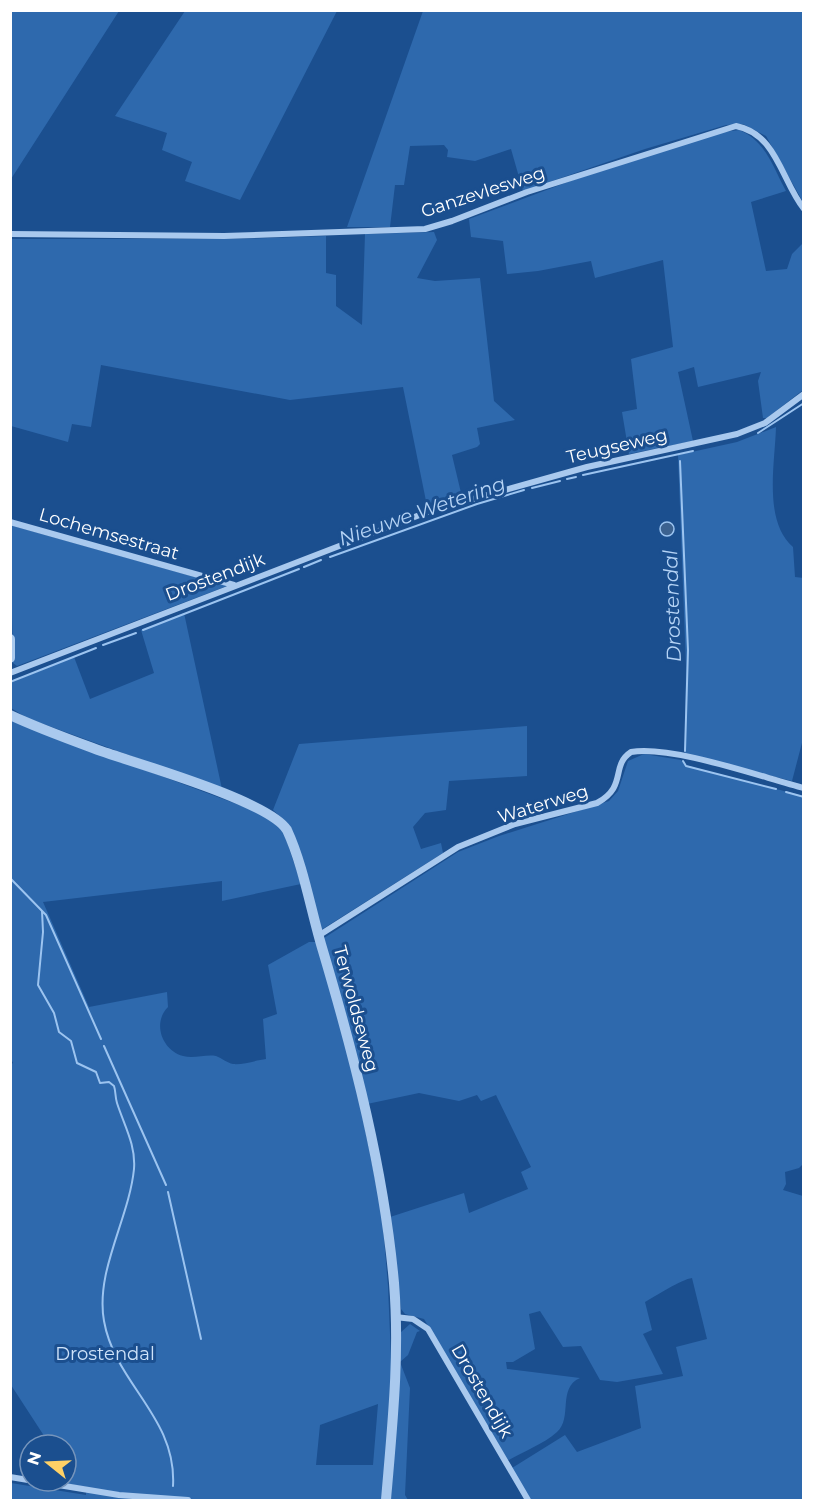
<svg xmlns="http://www.w3.org/2000/svg" width="814" height="1511" font-family="Montserrat,sans-serif">
<style>
.green{fill:#2e69ad;fill-rule:evenodd}
.water{fill:#3c6290;stroke:#9cc4f0;stroke-width:1.5}
.lines{fill:none;stroke-linecap:round;stroke-linejoin:round}
.stream{stroke:#9cc4f0;stroke-width:2}
.minor{stroke:#a9c9ee;stroke-width:6}
.tertiary{stroke:#a9c9ee;stroke-width:10}
.labels{text-anchor:middle;stroke-width:6;stroke-linejoin:round;paint-order:stroke}
.street-label{font-size:18px;fill:#fff;stroke:#1b4f8f}
.park-label{font-size:18px;fill:#cfe3fa;stroke:#1b4f8f}
.water-label{font-size:20px;font-style:italic;fill:#b5d3f5;stroke:#1b4f8f}
</style>
<rect width="100%" height="100%" fill="#1b4f8f"/>
<!-- green -->
<path class="green" d="M 10,11 L 119,11 L 11,179 L 10,179 Z
M 185,11 L 337,11 L 240,200 L 185,181 L 192,162 L 162,150 L 167,133 L 115,116 Z
M 423,11 L 803,11 L 803,202 L 766,136 L 743,124 L 726,125 L 645,149 L 523,191 L 511,149 L 475,161 L 447,157 L 448,150 L 444,145 L 410,146 L 404,185 L 395,185 L 390,227 L 347,227 Z
M 739,130 C 766,141 773,167 786,191 L 751,202 L 766,271 L 787,269 L 792,254 L 803,243 L 803,390 L 767,418 L 763,418 L 758,381 L 761,372 L 698,387 L 694,367 L 678,372 L 693,441 L 629,454 L 622,412 L 637,409 L 631,359 L 673,347 L 663,260 L 595,278 L 591,261 L 538,271 L 507,274 L 503,241 L 471,237 L 469,219 L 573,180 L 723,132 Z
M 434,232 L 437,240 L 417,278 L 435,281 L 480,278 L 494,401 L 515,420 L 477,428 L 480,444 L 477,447 L 452,455 L 462,497 L 427,506 L 403,387 L 290,400 L 101,365 L 91,427 L 72,424 L 68,442 L 11,426 L 11,239 L 239,239 L 326,236 L 326,273 L 336,275 L 336,306 L 362,325 L 365,234 Z
M 776,427 C 775,464 763,521 793,547 L 795,577 L 804,578 L 803,739 L 792,781 L 685,754 L 686,666 L 678,455 L 737,442 Z
M 10,525 L 227,586 L 17,666 L 13,663 Z
M 184,613 L 222,789 L 27,718 L 11,708 L 10,683 L 74,657 L 90,699 L 154,673 L 141,630 Z
M 11,720 L 258,812 L 283,830 L 301,884 L 222,901 L 222,881 L 43,902 L 89,1007 L 167,992 L 168,1007 C 152,1023 162,1050 183,1056 C 194,1059 206,1054 216,1056 C 222,1058 227,1063 233,1064 C 243,1065 257,1060 266,1059 L 263,1019 L 277,1014 L 268,965 L 309,942 L 318,942 L 355,1079 L 382,1214 L 388,1286 L 392,1382 L 382,1500 L 11,1500 L 11,1483 L 86,1495 L 86,1487 L 50,1481 L 66,1481 L 66,1476 L 70,1476 L 66,1470 L 66,1445 L 50,1445 L 11,1385 L 10,1065 L 13,1063 L 11,1059 ZM 378,1404 L 373,1465 L 316,1465 L 320,1425 Z
M 527,726 L 527,776 L 449,781 L 446,810 L 425,813 L 413,827 L 421,849 L 441,843 L 443,853 L 321,930 L 284,820 L 273,810 L 299,744 Z
M 644,754 L 681,760 L 685,765 L 803,796 L 803,1164 L 799,1168 L 785,1172 L 786,1184 L 783,1190 L 803,1196 L 803,1500 L 530,1500 L 512,1468 L 565,1435 L 577,1452 L 641,1428 L 635,1386 L 683,1376 L 676,1347 L 707,1339 L 692,1278 C 682,1279 654,1297 645,1302 L 652,1330 L 643,1334 L 663,1374 L 617,1382 L 600,1380 L 581,1346 L 563,1347 L 540,1311 L 529,1314 L 535,1349 L 513,1362 L 506,1362 L 507,1369 L 580,1378 C 557,1388 573,1418 557,1432 C 544,1444 522,1452 507,1461 L 424,1319 L 405,1314 L 401,1309 L 390,1217 L 464,1193 L 469,1213 L 528,1189 L 521,1172 L 531,1167 L 496,1095 L 481,1101 L 477,1095 L 459,1101 L 419,1093 L 367,1104 L 324,938 L 458,852 L 499,836 L 609,801 L 618,791 L 628,761 Z
M 410,1324 L 420,1331 L 417,1332 L 408,1355 L 400,1362 L 410,1388 L 405,1495 L 408,1500 L 391,1500 L 400,1333 Z"/>
<!-- water -->
<path class="water" d="M660 529a7 7 0 1 1 14 0a7 7 0 1 1-14 0Z"/>
<g class="lines">
<!-- stream -->
<path class="stream" d="M 758,433 L 804,403
M 680,461 L 688,650 L 685,751
M 583,475 L 693,451
M 567,479 L 576,477
M 532,488 L 560,481
M 330,557 L 477,504 L 524,490
M 304,567 L 321,560
M 143,630 L 299,569
M 103,645 L 136,633
M 10,682 L 96,648
M 683,761 L 686,766 L 776,789
M 786,792 L 804,797
M 10,878 L 46,915 L 101,1039
M 42,911 L 43,932 L 38,985 L 54,1013 L 59,1032 L 71,1041 L 77,1063 L 96,1072 L 100,1083 L 109,1082 L 114,1086 C 116,1092 115,1097 117,1103 C 124,1125 136,1145 134,1169 C 129,1219 95,1271 104,1321 C 115,1384 177,1417 173,1486
M 104,1046 L 166,1185
M 168,1192 L 201,1339"/>
<!-- minor -->
<path class="minor" d="M 10,234 L 224,236 L 425,229 L 452,221 L 527,192 L 736,126 C 777,134 781,180 804,209
M 10,522 L 234,585
M 10,673 L 430,511 L 587,467 L 737,434 L 765,423 L 804,394
M 318,936 L 458,847 L 515,824 L 597,803 C 628,786 610,766 631,752 C 672,745 761,777 804,788
M 395,1317 L 413,1319 L 428,1329 L 528,1500
M 10,1477 L 119,1495 L 188,1500"/>
<!-- tertiary -->
<path class="tertiary" d="M 10,639 L 10,658
M 10,715 C 40,729 71,740 101,751 C 138,764 269,801 287,830 C 304,867 311,912 323,951 C 355,1059 384,1171 394,1283 C 400,1356 392,1428 386,1500"/>
</g>
<g class="labels">
<!-- street labels -->
<g class="street-label">
<text transform="translate(483 192) rotate(-18)" y="6">Ganzevlesweg</text>
<text transform="translate(617 446) rotate(-13)" y="6">Teugseweg</text>
<text transform="translate(109 534) rotate(16)" y="6">Lochemsestraat</text>
<text transform="translate(215 577) rotate(-21)" y="6">Drostendijk</text>
<text transform="translate(543 804) rotate(-17)" y="6">Waterweg</text>
<text transform="translate(356 1009) rotate(75)" y="6">Terwoldseweg</text>
<text transform="translate(482 1391) rotate(60)" y="6">Drostendijk</text>
</g>
<!-- park labels -->
<g class="park-label">
<text x="105" y="1360">Drostendal</text>
</g>
<!-- water labels -->
<g class="water-label">
<text transform="translate(422 511) rotate(-19)" y="7">Nieuwe Wetering</text>
<text transform="translate(672 606) rotate(-92)" y="7">Drostendal</text>
</g>
</g>
<!-- border -->
<rect width="814" height="1511" fill="none" stroke="#ffffff" stroke-width="24"/>
<!-- north arrow -->
<g transform="translate(48 1463) rotate(288)"><circle r="28" fill="#1b4f8f" stroke="#7695bc" stroke-width="1.5"/>
<path d="M0-4.5L10 22L0 15L-10 22Z" fill="#ffd166"/>
<text y="-9" font-size="16" font-weight="bold" text-anchor="middle" fill="#ffffff">N</text>
</g>
</svg>
